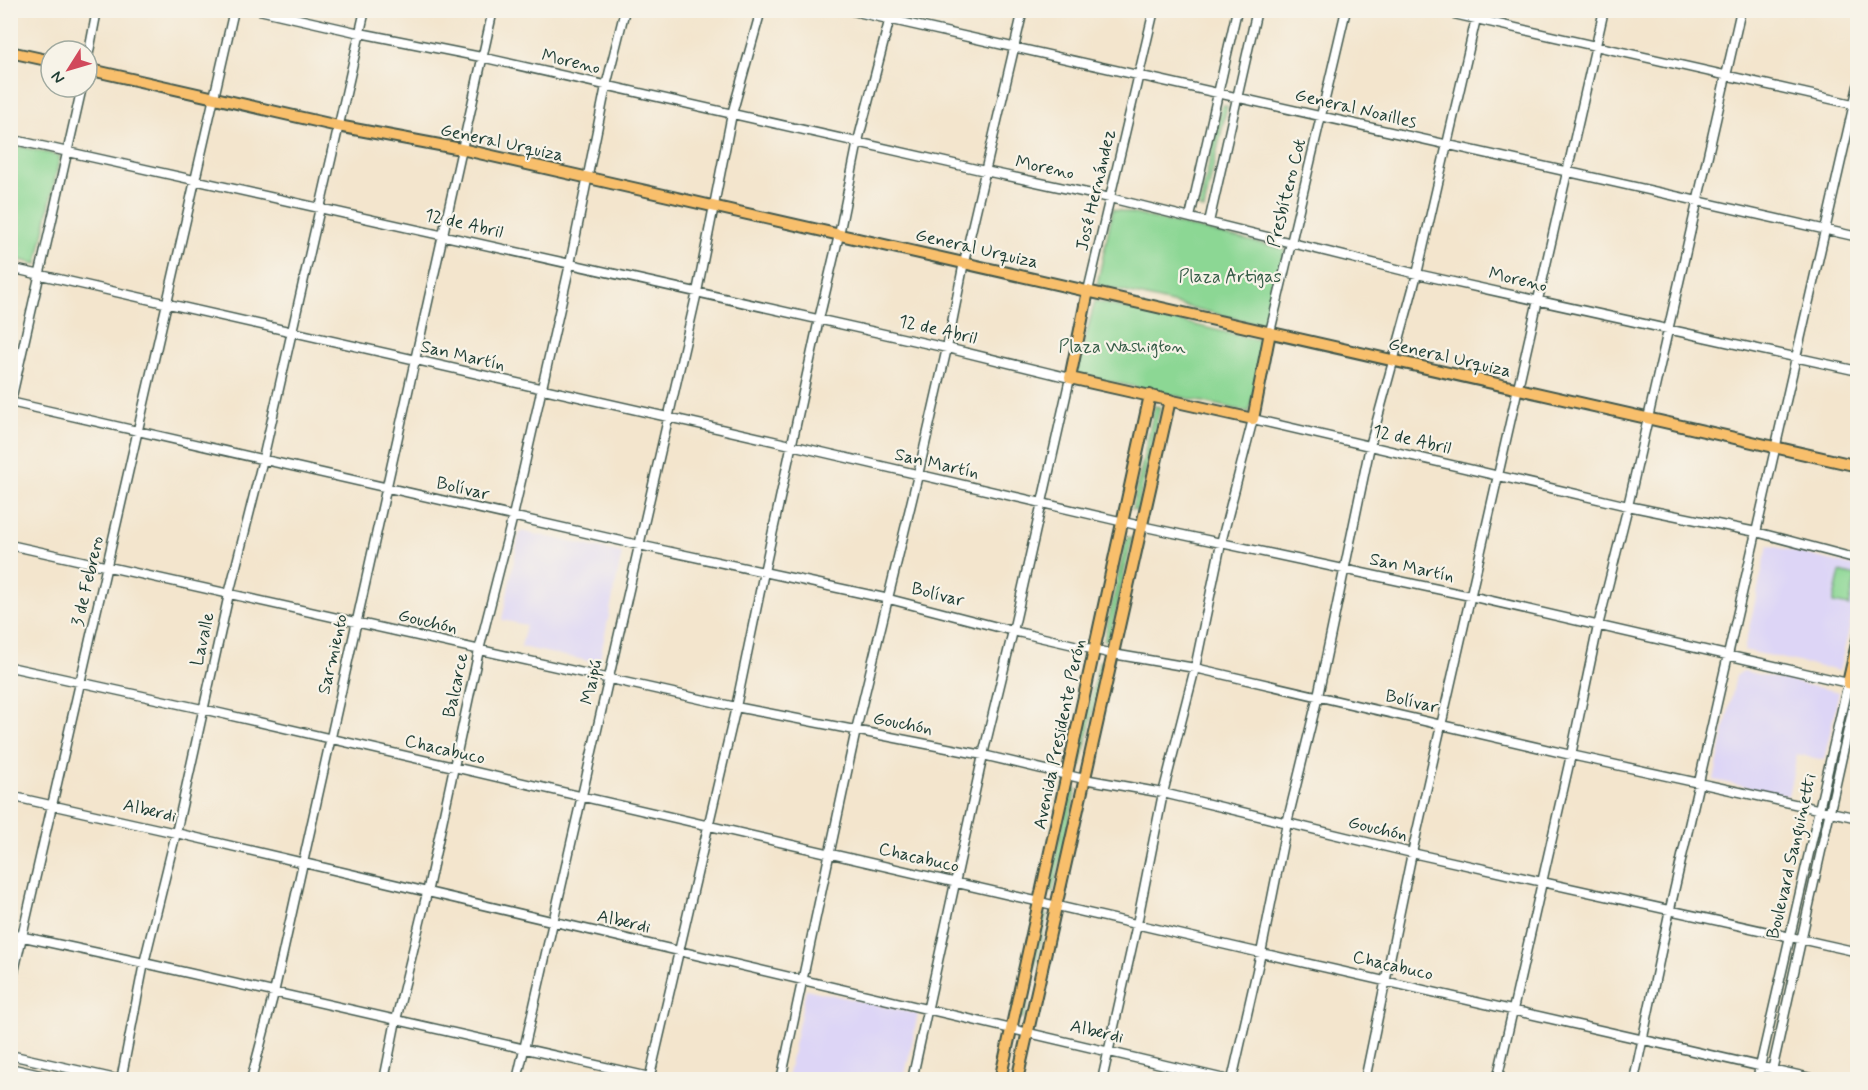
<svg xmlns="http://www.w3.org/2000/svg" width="1868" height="1090" font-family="Mynerve,sans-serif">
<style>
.built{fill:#ddd5f6}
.green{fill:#8cd794;stroke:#568a64;stroke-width:1.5}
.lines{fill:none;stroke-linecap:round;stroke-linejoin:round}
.minor-casing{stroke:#3f564b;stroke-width:11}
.major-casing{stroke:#3f564b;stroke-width:14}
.minor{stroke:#fff;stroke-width:8}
.major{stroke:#f8bf6c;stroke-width:10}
.labels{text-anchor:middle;stroke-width:4.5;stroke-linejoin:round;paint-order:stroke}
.street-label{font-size:18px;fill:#1f3d34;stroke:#f7f3e8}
.park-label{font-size:18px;fill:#355c47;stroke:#f7f3e8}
</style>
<rect width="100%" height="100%" fill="#f7f3e8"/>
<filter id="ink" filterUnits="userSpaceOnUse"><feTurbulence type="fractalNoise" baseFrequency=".0167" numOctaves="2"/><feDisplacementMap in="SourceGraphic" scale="12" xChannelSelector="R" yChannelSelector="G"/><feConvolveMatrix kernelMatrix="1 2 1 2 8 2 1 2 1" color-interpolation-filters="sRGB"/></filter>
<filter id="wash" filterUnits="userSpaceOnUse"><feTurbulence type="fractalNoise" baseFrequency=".008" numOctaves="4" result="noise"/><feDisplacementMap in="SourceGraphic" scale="24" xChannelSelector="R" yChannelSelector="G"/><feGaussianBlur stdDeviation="1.35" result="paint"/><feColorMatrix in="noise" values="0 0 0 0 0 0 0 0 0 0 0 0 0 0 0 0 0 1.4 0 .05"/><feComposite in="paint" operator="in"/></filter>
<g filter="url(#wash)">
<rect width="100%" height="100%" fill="#f3e5cd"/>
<!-- built -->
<path class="built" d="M 520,531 L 622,553 L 599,663 L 521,647 L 526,625 L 502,620 Z
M 1768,545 L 1857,567 L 1857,597 L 1839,671 L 1744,650 Z
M 1743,671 L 1839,692 L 1824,760 L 1797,754 L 1788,796 L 1714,780 L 1736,676 Z
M 806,989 L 918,1014 L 904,1079 L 787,1079 Z"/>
<!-- green -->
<path class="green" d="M 1222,105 L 1227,106 L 1204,209 L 1199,208 Z
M 11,144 L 60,156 L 37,264 L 11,258 Z
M 1113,209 L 1285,249 L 1267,326 L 1097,285 Z
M 1095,301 L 1266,342 L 1249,412 L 1076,374 Z
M 1155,406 L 1160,407 L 1137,510 L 1132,509 Z
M 1127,537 L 1132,538 L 1109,641 L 1104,640 Z
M 1840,572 L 1856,576 L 1849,606 L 1833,603 Z
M 1099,661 L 1104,662 L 1081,765 L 1076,764 Z
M 1071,788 L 1076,789 L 1053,892 L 1048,890 Z
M 1042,914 L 1047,915 L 1024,1018 L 1019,1017 Z"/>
</g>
<g filter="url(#ink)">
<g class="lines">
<defs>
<path id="minor" d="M 259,10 L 360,33 L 481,57 L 985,171 L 1110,198 L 1417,274 L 1858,371
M 848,10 L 1858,237
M 1436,10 L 1857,105
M 87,62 L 97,10
M 10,139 L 947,348 L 1070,378 L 1013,631 L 983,755 L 912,1080
M 1190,217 L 1237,10
M 1209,222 L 1257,10
M 10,268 L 791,445 L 1141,526 L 1470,596 L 1848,683 L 1757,1080
M 1088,291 L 1154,10
M 1270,332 L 1346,10
M 10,402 L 639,545 L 889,599 L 1013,631 L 1113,654 L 1195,668 L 1571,755 L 1858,818
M 10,405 L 82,87
M 10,545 L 736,707 L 983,755 L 1084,779 L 1163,793 L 1412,853 L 1858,952
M 10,667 L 202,709 L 1261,953 L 1820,1080
M 10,796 L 176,833 L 1229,1080
M 10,934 L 144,963 L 663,1080
M 10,989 L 234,10
M 10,1055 L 121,1080
M 10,1068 L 62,1080
M 121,1080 L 144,963 L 176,833 L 229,594 L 263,459 L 365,10
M 251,1080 L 274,993 L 493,10
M 384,1080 L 396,1020 L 427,893 L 479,650 L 513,516 L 570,264 L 606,86 L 625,10
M 517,1080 L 697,292 L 732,114 L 761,10
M 649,1080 L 736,707 L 764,572 L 819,319 L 839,235 L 858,141 L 892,10
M 781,1080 L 856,730 L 918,475 L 947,348 L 964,262 L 1023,10
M 1102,1080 L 1137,924 L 1163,793 L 1195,668 L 1221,543 L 1253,419 L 1628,506 L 1756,532 L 1858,559
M 1232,1080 L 1261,953 L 1287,823 L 1318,696 L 1370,446 L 1417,274 L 1478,10
M 1365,1080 L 1412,853 L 1604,10
M 1497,1080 L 1571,755 L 1598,626 L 1628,506 L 1741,10
M 1634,1080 L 1670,909 L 1858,86
M 1770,1080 L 1858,685"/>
<path id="major" d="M 10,52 L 51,61
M 87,69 L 338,126 L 461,149 L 589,178 L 1858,466
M 1088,291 L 1070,378 L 1253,419 L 1270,332
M 1858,639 L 1848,683 L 1858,685
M 1000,1080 L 1150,395
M 1017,1080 L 1170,400"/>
</defs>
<!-- minor casing -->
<use href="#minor" class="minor-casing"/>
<!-- major casing -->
<use href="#major" class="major-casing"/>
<!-- minor -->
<use href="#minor" class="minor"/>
<!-- major -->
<use href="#major" class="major"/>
</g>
</g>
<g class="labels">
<!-- street labels -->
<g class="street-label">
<text transform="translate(571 61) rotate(13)" y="6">Moreno</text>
<text transform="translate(1356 108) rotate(13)" y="6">General Noailles</text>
<text transform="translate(502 142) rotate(12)" y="6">General Urquiza</text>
<text transform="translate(1045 167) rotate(12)" y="6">Moreno</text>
<text transform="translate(1095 190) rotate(-77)" y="6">José Hernández</text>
<text transform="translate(1286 193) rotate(-76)" y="6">Presbítero Cot</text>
<text transform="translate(464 223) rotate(13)" y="6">12 de Abril</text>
<text transform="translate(977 248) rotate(13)" y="6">General Urquiza</text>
<text transform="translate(1518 279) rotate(13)" y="6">Moreno</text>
<text transform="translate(938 329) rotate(13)" y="6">12 de Abril</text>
<text transform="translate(463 355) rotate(13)" y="6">San Martín</text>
<text transform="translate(1450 357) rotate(13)" y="6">General Urquiza</text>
<text transform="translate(1412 439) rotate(13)" y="6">12 de Abril</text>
<text transform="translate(937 463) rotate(13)" y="6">San Martín</text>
<text transform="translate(463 488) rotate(13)" y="6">Bolívar</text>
<text transform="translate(1412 567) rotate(12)" y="6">San Martín</text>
<text transform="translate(87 581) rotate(-77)" y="6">3 de Febrero</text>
<text transform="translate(938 594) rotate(14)" y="6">Bolívar</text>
<text transform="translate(428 621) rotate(13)" y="6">Gouchón</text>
<text transform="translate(202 639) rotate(-77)" y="6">Lavalle</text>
<text transform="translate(332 654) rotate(-77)" y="6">Sarmiento</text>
<text transform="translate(591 682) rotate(-77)" y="6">Maipú</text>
<text transform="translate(455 685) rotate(-78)" y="6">Balcarce</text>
<text transform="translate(1412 701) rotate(13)" y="6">Bolívar</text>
<text transform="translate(903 723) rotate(11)" y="6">Gouchón</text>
<text transform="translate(1059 734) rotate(-78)" y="6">Avenida Presidente Perón</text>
<text transform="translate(445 749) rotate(13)" y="6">Chacabuco</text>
<text transform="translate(150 810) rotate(13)" y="6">Alberdi</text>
<text transform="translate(1378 828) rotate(13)" y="6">Gouchón</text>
<text transform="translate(1791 856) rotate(-77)" y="6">Boulevard Sanguinetti</text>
<text transform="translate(919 857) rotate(13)" y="6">Chacabuco</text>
<text transform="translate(624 921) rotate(13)" y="6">Alberdi</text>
<text transform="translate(1393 965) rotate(13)" y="6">Chacabuco</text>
<text transform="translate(1097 1031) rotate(13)" y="6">Alberdi</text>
</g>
<!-- park labels -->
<g class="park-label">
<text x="1230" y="282">Plaza Artigas</text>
<text x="1122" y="352">Plaza Washigton</text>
</g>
</g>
<!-- margin -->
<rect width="1868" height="1090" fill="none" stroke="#f7f3e8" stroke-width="36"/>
<!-- north arrow -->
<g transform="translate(69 69) rotate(233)"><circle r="28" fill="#f7f3e8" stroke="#a1aaa0" stroke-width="1.5"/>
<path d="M0-4.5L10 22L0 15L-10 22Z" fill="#d1495b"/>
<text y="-9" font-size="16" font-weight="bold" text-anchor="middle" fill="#1f3d34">N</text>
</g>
</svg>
